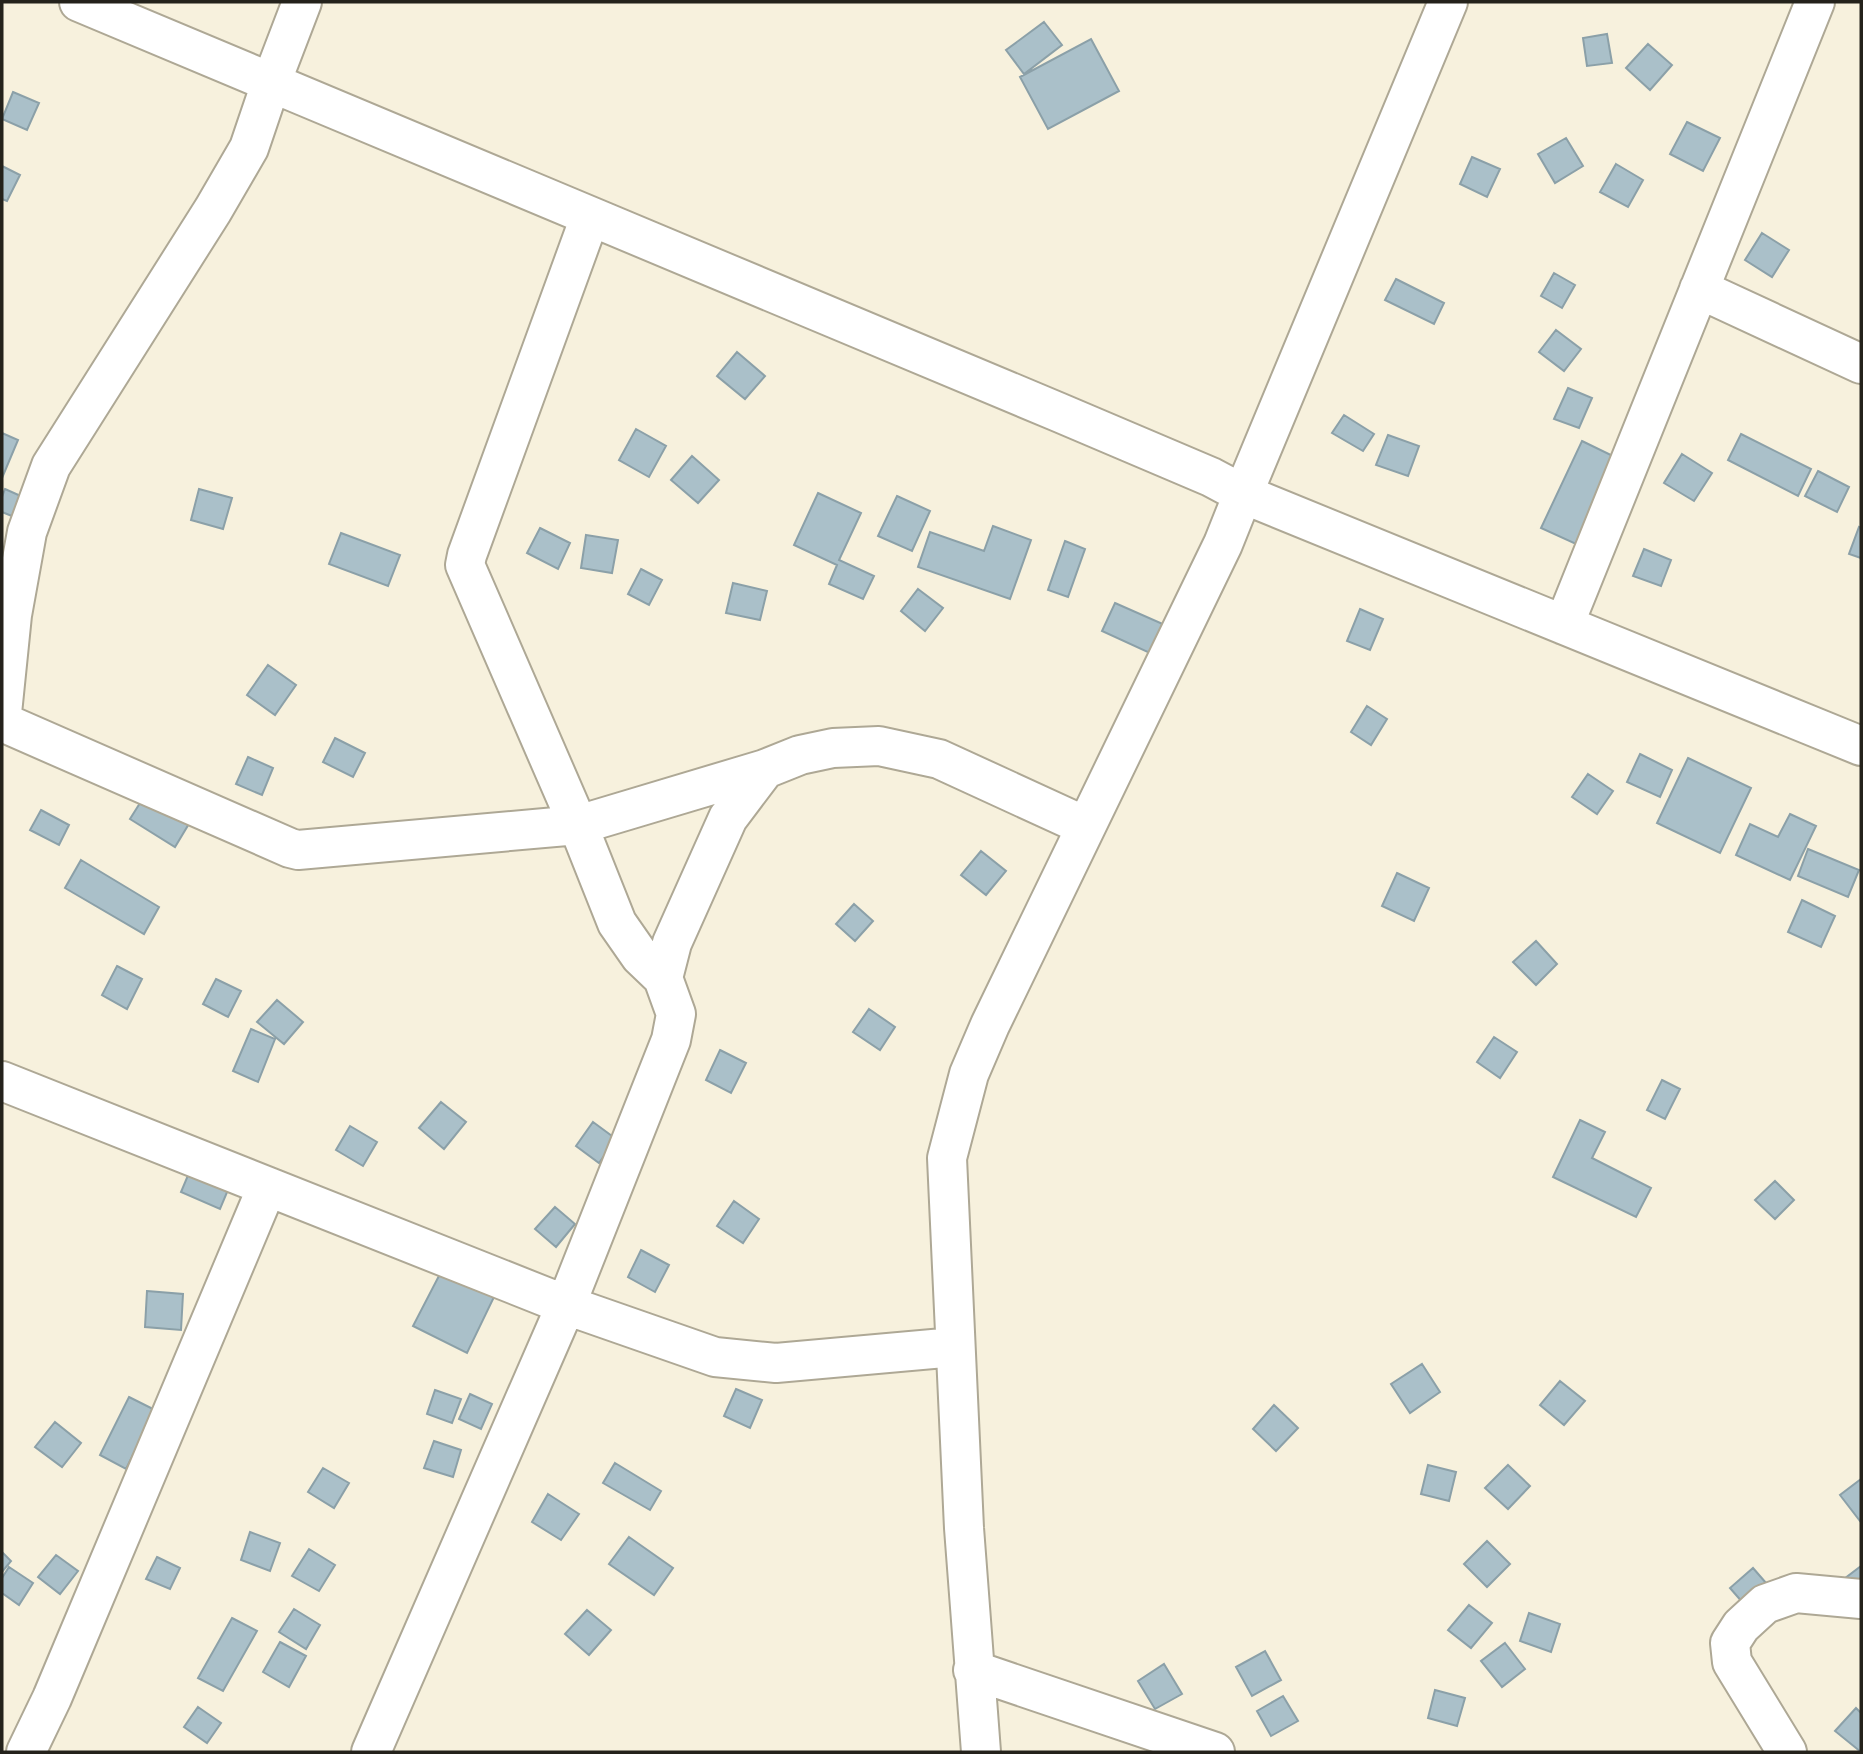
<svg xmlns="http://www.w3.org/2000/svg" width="1863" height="1754" font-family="Raleway,sans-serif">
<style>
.building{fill:#aac0c9;stroke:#8ba0a8;stroke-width:2}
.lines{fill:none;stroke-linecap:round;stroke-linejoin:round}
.minor-casing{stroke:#aea895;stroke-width:42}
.minor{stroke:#fff;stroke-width:38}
</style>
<rect width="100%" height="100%" fill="#f7f1dd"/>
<!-- building -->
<path class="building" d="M 1044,22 L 1062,45 L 1024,74 L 1006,50 Z
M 1607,34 L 1612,63 L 1587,66 L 1583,38 Z
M 1091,39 L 1119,91 L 1048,129 L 1020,77 Z
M 1648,44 L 1672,65 L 1650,90 L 1626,68 Z
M 13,92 L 39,103 L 27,130 L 2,119 Z
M 1687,122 L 1720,138 L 1703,171 L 1670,154 Z
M 1566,138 L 1583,166 L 1555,183 L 1538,154 Z
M 1472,157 L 1500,169 L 1487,197 L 1460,184 Z
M 1616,164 L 1643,180 L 1628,207 L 1600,192 Z
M 2,166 L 20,175 L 7,201 L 2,199 Z
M 1762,233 L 1789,250 L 1772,277 L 1745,260 Z
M 1554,273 L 1575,285 L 1562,308 L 1541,296 Z
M 1396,279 L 1444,303 L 1434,324 L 1385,300 Z
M 1556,330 L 1581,349 L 1564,371 L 1539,352 Z
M 737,352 L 765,376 L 745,399 L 717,376 Z
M 1568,388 L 1592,398 L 1579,428 L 1554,419 Z
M 1344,415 L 1374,434 L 1363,451 L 1332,433 Z
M 636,429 L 666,446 L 649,477 L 619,460 Z
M 2,433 L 18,440 L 2,478 Z
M 1741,434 L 1811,469 L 1798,496 L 1728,460 Z
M 1388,435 L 1419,446 L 1408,476 L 1376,465 Z
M 1582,441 L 1617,458 L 1576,544 L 1541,528 Z
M 1682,454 L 1712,473 L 1694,501 L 1664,483 Z
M 692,456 L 719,480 L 698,503 L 671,480 Z
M 1818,471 L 1849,487 L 1837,512 L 1805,496 Z
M 5,489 L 32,501 L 24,521 L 2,512 L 2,497 Z
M 199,489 L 232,498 L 223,529 L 191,520 Z
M 818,493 L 861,513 L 839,560 L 874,576 L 863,599 L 829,584 L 837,565 L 794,545 Z
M 897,496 L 930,511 L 912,551 L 878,536 Z
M 993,526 L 1031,540 L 1010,599 L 918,567 L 930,532 L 984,551 Z
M 1859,527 L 1861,528 L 1861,558 L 1849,554 Z
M 540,528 L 570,543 L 558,569 L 527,553 Z
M 341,533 L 400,555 L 388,586 L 329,564 Z
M 586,535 L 618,540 L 612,573 L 581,568 Z
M 1065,541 L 1085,549 L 1068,597 L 1048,590 Z
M 1644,549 L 1671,560 L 1661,586 L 1633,576 Z
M 641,569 L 662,580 L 649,605 L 628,594 Z
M 733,583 L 767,591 L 760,620 L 726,613 Z
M 918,589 L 943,608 L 925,631 L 901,611 Z
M 1115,603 L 1165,625 L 1152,654 L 1102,631 Z
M 1360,609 L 1383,619 L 1370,650 L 1347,641 Z
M 268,665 L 296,685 L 275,715 L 247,695 Z
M 1367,706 L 1387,719 L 1371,745 L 1351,732 Z
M 335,738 L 365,753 L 353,777 L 323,762 Z
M 1640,754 L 1672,770 L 1660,797 L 1627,782 Z
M 248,757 L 273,768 L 262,795 L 236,784 Z
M 1688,758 L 1751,788 L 1720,853 L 1657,823 Z
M 1588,774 L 1613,791 L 1597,814 L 1572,797 Z
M 145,795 L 190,822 L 175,847 L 130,819 Z
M 41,810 L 69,825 L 59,845 L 30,830 Z
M 1790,814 L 1816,826 L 1790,880 L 1736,855 L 1750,824 L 1778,837 Z
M 1808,849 L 1859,870 L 1848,897 L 1798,876 Z
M 981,851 L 1006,871 L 986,895 L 961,875 Z
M 81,860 L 159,907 L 144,934 L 65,888 Z
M 1397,873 L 1429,888 L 1414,921 L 1382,906 Z
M 1802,900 L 1835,916 L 1821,947 L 1788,932 Z
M 854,904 L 873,921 L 855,941 L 836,924 Z
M 1536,941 L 1557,964 L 1536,985 L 1513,962 Z
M 117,966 L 142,979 L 127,1009 L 102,995 Z
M 216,979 L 241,991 L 228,1017 L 203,1004 Z
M 277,1000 L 303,1022 L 284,1044 L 257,1022 Z
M 869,1009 L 895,1027 L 880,1050 L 853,1032 Z
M 251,1029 L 275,1039 L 258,1082 L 233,1071 Z
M 1494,1037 L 1517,1052 L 1500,1078 L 1477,1062 Z
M 720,1050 L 746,1063 L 731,1093 L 706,1080 Z
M 1662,1080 L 1680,1089 L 1665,1119 L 1647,1110 Z
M 441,1102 L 466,1122 L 444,1149 L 419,1128 Z
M 1580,1120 L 1605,1132 L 1592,1158 L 1651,1188 L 1636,1217 L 1553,1177 Z
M 593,1122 L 616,1139 L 599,1163 L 576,1146 Z
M 350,1126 L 377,1142 L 363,1166 L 336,1150 Z
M 194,1161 L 233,1178 L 220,1209 L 181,1192 Z
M 1775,1181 L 1794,1200 L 1775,1219 L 1755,1200 Z
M 734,1201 L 759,1219 L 743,1243 L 717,1226 Z
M 555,1207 L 575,1224 L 556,1247 L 535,1229 Z
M 641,1250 L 669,1265 L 655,1292 L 628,1277 Z
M 442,1270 L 494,1297 L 467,1353 L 413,1326 Z
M 147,1291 L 183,1294 L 181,1330 L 145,1327 Z
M 1422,1364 L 1440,1392 L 1410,1413 L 1391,1384 Z
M 1560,1381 L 1585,1401 L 1564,1425 L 1540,1405 Z
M 736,1389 L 762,1400 L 750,1428 L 724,1416 Z
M 435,1390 L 461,1399 L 452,1423 L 427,1414 Z
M 470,1394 L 492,1404 L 481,1429 L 459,1419 Z
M 129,1397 L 155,1410 L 126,1469 L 100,1455 Z
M 1274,1405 L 1298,1428 L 1276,1451 L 1253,1429 Z
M 55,1422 L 81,1443 L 62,1467 L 35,1447 Z
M 434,1441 L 461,1450 L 453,1477 L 424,1468 Z
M 615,1463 L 661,1491 L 650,1510 L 603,1483 Z
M 1428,1465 L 1456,1472 L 1449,1501 L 1421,1494 Z
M 1508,1465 L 1530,1486 L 1508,1509 L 1485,1488 Z
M 323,1468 L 349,1483 L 334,1508 L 308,1492 Z
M 1861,1479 L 1861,1520 L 1860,1521 L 1840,1495 Z
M 548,1494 L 579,1514 L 561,1540 L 532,1522 Z
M 250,1532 L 280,1543 L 270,1571 L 241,1560 Z
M 629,1537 L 673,1568 L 654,1595 L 609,1564 Z
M 1487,1541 L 1510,1564 L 1487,1587 L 1464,1564 Z
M 309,1549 L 335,1565 L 319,1591 L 292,1576 Z
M 2,1552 L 11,1561 L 2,1572 Z
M 56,1555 L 78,1571 L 60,1594 L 38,1577 Z
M 157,1557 L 180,1568 L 170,1589 L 146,1579 Z
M 1861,1566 L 1861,1601 L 1844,1579 Z
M 9,1567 L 33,1583 L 19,1605 L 2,1593 L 2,1578 Z
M 1753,1568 L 1773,1591 L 1750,1611 L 1730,1588 Z
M 1469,1605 L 1492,1623 L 1471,1648 L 1448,1630 Z
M 294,1609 L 320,1625 L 306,1649 L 279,1632 Z
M 587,1610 L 611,1630 L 589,1655 L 565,1634 Z
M 1529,1613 L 1560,1624 L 1551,1652 L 1520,1641 Z
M 232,1618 L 257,1631 L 223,1691 L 198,1678 Z
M 280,1642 L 306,1656 L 289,1687 L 263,1672 Z
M 1505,1643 L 1525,1669 L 1502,1687 L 1481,1661 Z
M 1265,1651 L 1281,1680 L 1252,1696 L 1236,1667 Z
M 1164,1664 L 1182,1694 L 1155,1709 L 1138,1681 Z
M 1435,1690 L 1465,1698 L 1457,1726 L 1428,1718 Z
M 1283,1696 L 1298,1721 L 1271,1736 L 1257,1711 Z
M 198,1707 L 221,1723 L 207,1743 L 184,1727 Z
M 1856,1708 L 1861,1713 L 1861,1752 L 1835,1731 Z"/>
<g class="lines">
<defs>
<path id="minor" d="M 79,2 L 1058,412 L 1211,477 L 1243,494 L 1223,544 L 990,1025 L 969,1074 L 947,1158 L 964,1528 L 981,1752
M 1448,2 L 1243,494 L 1861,746
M 590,217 L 467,555 L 465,565 L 578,825 L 617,923 L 640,956 L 663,978
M 1699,289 L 1861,364
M 1564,625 L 1815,2
M 2,713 L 12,615 L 27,532 L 51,466 L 213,210 L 249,148 L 271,83 L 302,2
M 2,722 L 290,848 L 298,850 L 578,825 L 765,769
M 2,1081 L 566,1305 L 715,1357 L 776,1363 L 955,1347
M 973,1670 L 1215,1752
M 26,1752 L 52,1698 L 267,1187
M 371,1752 L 566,1305 L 671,1040 L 676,1014 L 663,978 L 672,943 L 728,818 L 765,769 L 800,755 L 833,748 L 879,746 L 939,759 L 1085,826
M 1787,1752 L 1732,1662 L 1730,1643 L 1741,1626 L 1765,1604 L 1796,1593 L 1861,1599"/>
</defs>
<!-- minor casing -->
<use href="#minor" class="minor-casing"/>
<!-- minor -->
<use href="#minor" class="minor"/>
</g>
<!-- border -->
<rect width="1863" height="1754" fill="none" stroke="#24221b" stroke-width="7"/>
</svg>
